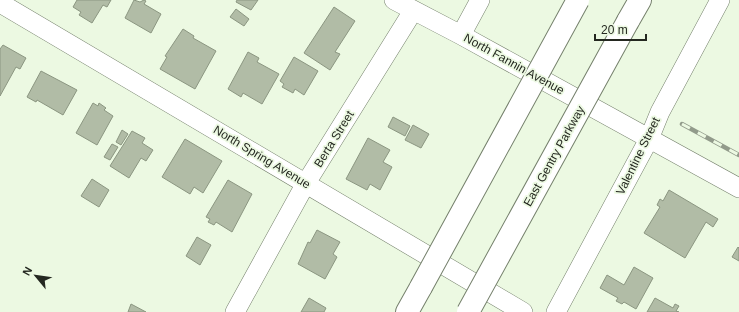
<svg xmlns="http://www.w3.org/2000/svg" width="739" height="312" font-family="Arial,sans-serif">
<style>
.building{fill:#b1bca6;stroke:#8b9681}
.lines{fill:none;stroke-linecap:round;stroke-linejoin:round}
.minor-casing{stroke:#75806c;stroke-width:20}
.major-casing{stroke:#75806c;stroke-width:24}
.minor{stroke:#fff;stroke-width:19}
.major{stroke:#fff;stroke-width:22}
.rail-casing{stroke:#929b8b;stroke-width:4.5}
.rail{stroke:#ecf9e2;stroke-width:3;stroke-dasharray:9;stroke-linecap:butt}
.major-bridge-casing{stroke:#75806c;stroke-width:24;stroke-linecap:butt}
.major-bridge{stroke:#fff;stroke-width:22}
.labels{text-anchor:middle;stroke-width:3.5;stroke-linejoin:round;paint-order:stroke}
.street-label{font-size:12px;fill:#242820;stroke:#ecf9e2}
</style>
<rect width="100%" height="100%" fill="#ecf9e2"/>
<!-- building -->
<path class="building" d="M 77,0 L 111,0 L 107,7 L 103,5 L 92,23 L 79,15 L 81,12 L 73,7 Z
M 134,0 L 140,2 L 144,0 L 146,1 L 144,4 L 161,14 L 151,33 L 125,18 Z
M 237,0 L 258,0 L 251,10 L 236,2 Z
M 334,7 L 355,21 L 335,52 L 340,54 L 330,70 L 304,53 Z
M 236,9 L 249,19 L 244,26 L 230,17 Z
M 183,29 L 194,36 L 193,38 L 216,51 L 195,89 L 160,69 L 167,57 L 165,56 Z
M 3,45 L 26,58 L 20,69 L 16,67 L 0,96 L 0,49 Z
M 248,52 L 259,58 L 257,62 L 279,74 L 262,104 L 243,93 L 241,97 L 228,89 Z
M 294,57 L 318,71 L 304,95 L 295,89 L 293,93 L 282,87 L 284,84 L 280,81 Z
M 41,71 L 77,90 L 63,115 L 37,100 L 36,102 L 27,97 Z
M 93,103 L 98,106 L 99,103 L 106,108 L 104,110 L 113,116 L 97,145 L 76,133 Z
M 393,117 L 410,126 L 405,136 L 388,127 Z
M 413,125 L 429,134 L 421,148 L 405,140 Z
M 122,130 L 128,134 L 121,145 L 116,142 Z
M 132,131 L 145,138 L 142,143 L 153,150 L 146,161 L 141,158 L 129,178 L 110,166 Z
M 368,138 L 390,150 L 383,162 L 392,167 L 380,190 L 370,184 L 367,190 L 346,179 Z
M 185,139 L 222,161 L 203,193 L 194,187 L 190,194 L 162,177 Z
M 112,144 L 118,147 L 110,160 L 104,157 Z
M 92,179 L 109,190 L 99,207 L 81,196 Z
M 228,180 L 252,194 L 232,232 L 216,222 L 214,225 L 208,222 L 210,219 L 206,217 Z
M 669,190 L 718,219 L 713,227 L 706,222 L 685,258 L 644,233 L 660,207 L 657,205 L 660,199 L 663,201 Z
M 317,230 L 340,242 L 333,254 L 337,257 L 325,279 L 298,264 L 308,242 L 310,243 Z
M 197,237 L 211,245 L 200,265 L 186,256 Z
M 738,247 L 739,248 L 739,261 L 732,257 Z
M 634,267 L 653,278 L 636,309 L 624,302 L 622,304 L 616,301 L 618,298 L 600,288 L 607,275 L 624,285 Z
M 309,298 L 326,308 L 324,312 L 301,312 Z
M 655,298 L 673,308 L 675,304 L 679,306 L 676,311 L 679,312 L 647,312 Z
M 131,304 L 146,312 L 128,312 Z"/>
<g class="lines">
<defs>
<path id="minor" d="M 394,0 L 461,35 L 739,188
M 0,3 L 523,312
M 461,35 L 480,0
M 235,312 L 306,183 L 413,11
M 556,312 L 649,139 L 660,112 L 720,0"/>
<path id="major" d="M 628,21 L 640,0
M 407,312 L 421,287"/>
</defs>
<!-- minor casing -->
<use href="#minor" class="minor-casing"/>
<!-- major casing -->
<use href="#major" class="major-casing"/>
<!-- minor -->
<use href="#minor" class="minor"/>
<!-- major -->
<use href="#major" class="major"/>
<defs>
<path id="rail" d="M 682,124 L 739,155"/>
</defs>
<!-- rail casing -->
<use href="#rail" class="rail-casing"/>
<!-- rail -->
<use href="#rail" class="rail"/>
<defs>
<path id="major-bridge" d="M 421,287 L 578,0
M 468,312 L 628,21"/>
</defs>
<!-- major-bridge casing -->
<use href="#major-bridge" class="major-bridge-casing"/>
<!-- major-bridge -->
<use href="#major-bridge" class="major-bridge"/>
</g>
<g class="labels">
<!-- street labels -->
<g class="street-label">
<text transform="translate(514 64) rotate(29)" y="4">North Fannin Avenue</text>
<text transform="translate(334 139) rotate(-58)" y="4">Berta Street</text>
<text transform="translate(554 156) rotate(-61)" y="4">East Gentry Parkway</text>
<text transform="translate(638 156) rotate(-64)" y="4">Valentine Street</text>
<text transform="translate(262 157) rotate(31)" y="4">North Spring Avenue</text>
</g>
</g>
<!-- north arrow -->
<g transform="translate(36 276) rotate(299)" stroke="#ecf9e2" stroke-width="3" paint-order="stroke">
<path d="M0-3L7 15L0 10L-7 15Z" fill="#242820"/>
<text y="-6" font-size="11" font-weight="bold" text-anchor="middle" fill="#242820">N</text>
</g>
<!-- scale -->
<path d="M595 34v6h51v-6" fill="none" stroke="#242820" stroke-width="2"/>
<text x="601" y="34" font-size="12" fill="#242820" stroke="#ecf9e2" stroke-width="3" paint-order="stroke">20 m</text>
</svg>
